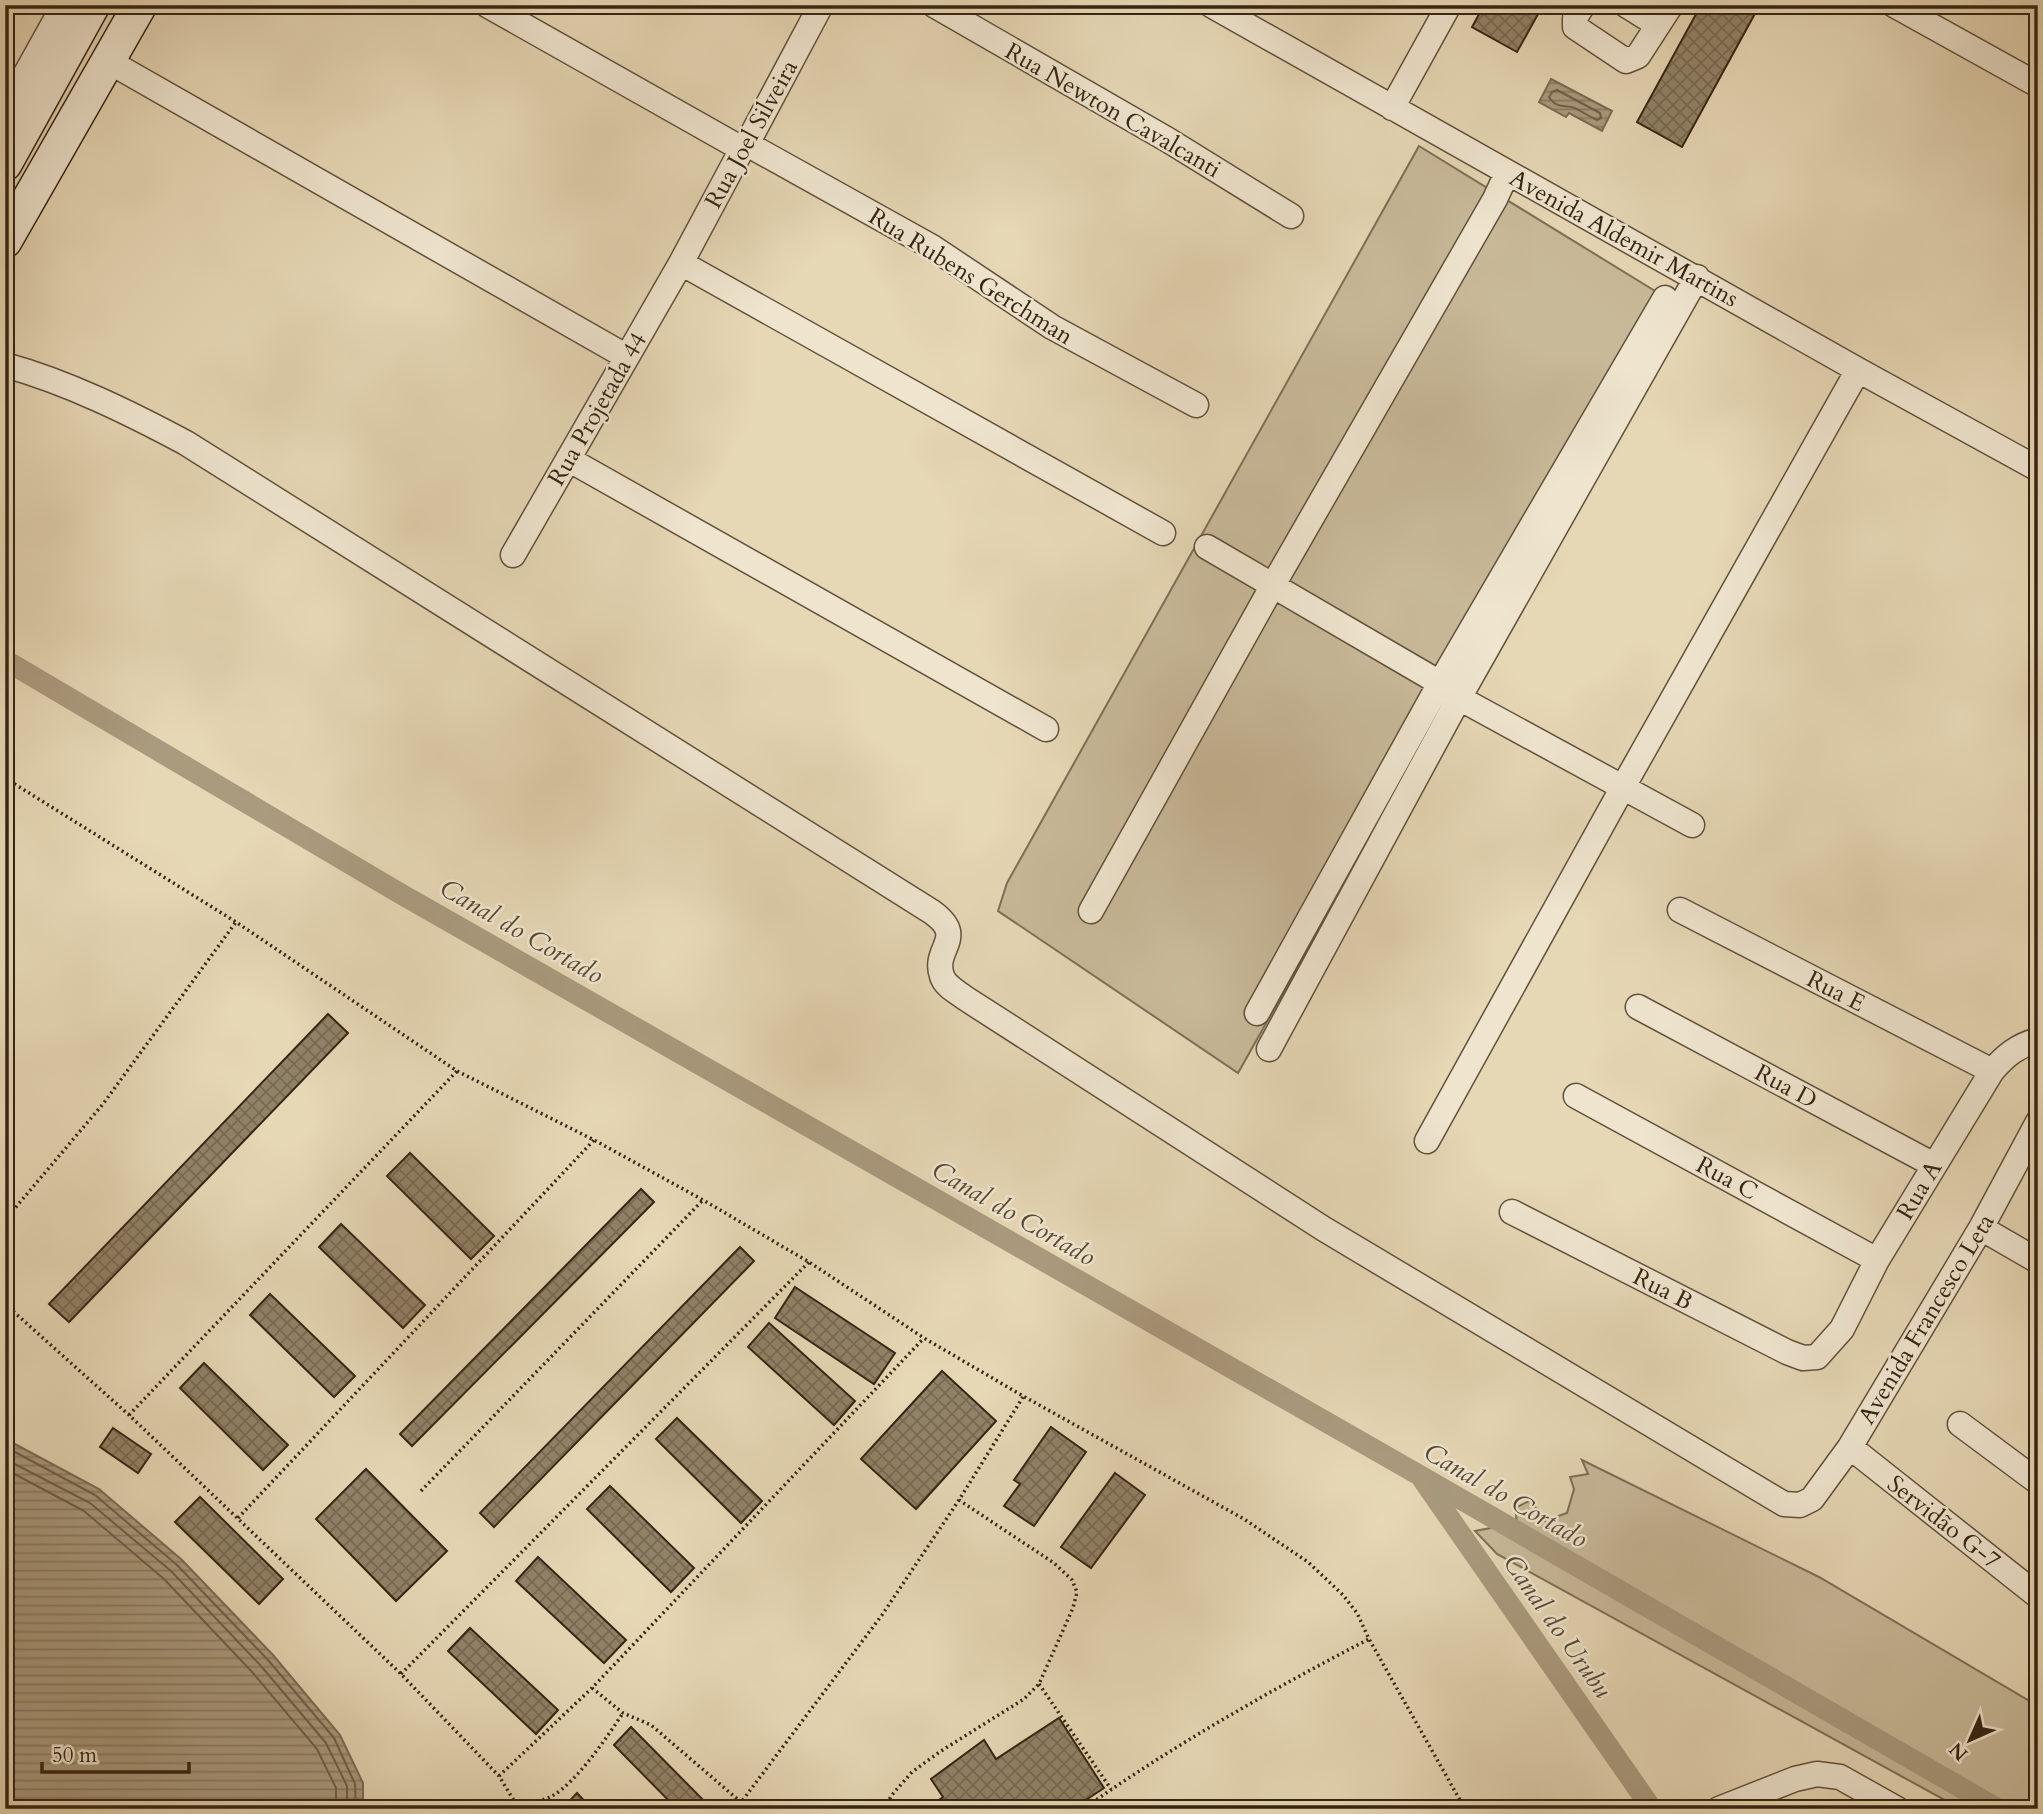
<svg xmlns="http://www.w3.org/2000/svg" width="2043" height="1814" font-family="Cardo,serif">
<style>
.grass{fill:#c8b999;stroke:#7e6f56;stroke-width:2}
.water{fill:url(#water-rules);stroke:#7b6b53;stroke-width:2}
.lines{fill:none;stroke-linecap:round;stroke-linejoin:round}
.shore{stroke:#706048;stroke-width:2}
.canal{stroke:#aa9a7e;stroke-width:21}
.building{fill:url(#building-cross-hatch);stroke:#352512;stroke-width:2}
.street-casing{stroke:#61523b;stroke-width:27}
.secondary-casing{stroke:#352512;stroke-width:36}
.path{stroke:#352512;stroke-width:3.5;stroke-dasharray:2 3.5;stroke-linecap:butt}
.street{stroke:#efe5cf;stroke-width:24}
.secondary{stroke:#efe5cf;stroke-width:33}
.labels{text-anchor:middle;stroke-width:5;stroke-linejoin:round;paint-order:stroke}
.street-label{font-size:24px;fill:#352512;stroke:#efe5cf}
.water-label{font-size:26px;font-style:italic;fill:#584832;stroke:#efe5cf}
</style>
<defs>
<pattern id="water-rules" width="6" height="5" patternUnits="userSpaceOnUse" patternTransform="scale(1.75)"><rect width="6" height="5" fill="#aa9a7e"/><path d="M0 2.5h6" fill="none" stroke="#8b7d66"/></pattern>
<pattern id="building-cross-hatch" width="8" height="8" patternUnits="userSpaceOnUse" patternTransform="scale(1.75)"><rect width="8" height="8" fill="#918267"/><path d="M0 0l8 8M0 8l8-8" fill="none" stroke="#776a53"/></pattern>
</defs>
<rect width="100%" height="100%" fill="#e6d7b5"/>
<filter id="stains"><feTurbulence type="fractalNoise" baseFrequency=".00286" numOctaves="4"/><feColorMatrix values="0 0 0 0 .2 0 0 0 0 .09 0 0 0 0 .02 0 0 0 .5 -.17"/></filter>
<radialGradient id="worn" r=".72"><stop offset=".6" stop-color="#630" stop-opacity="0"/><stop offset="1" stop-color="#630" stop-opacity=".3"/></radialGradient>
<!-- grass -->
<path class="grass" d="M 1419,146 L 1673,302 L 1238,1073 L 998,911 L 1007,883 Z
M 1582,1460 L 1819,1577 L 2038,1706 L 2038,1809 L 1961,1809 L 1497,1554 L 1475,1531 L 1517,1523 L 1515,1508 L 1531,1500 L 1544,1521 L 1567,1513 L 1574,1489 L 1570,1477 L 1588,1474 Z"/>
<!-- water -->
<path class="water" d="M 1551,79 L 1612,111 L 1602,131 L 1569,113 L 1566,117 L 1539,102 Z
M 5,1443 L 15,1444 L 99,1489 L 182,1560 L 273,1655 L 340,1735 L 363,1783 L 363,1809 L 5,1809 Z"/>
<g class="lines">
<!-- shore -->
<path class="shore" d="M 1557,90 L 1600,113 L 1601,118 L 1597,120 C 1589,116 1582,112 1575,108 C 1564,104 1558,110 1549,97 L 1552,92 Z
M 5,1450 L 13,1451 L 95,1495 L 177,1565 L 268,1660 L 334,1738 L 355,1784 L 356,1809
M 5,1459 L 90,1503 L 171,1571 L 261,1666 L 326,1743 L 347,1786 L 347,1809
M 5,1469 L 84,1511 L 164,1579 L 253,1673 L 317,1749 L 336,1788 L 336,1809"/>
<!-- canal -->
<path class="canal" d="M 5,660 L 401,894 L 1419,1475 L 1998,1809
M 1423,1480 L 1652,1809"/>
</g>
<!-- building -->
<path class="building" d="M 1484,5 L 1543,5 L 1517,52 L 1472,27 Z
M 1701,5 L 1753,5 L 1758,8 L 1682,147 L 1637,122 Z
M 328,1014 L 348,1033 L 69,1322 L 49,1304 Z
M 410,1153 L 494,1236 L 471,1259 L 387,1176 Z
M 641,1189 L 654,1202 L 412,1446 L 400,1434 Z
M 341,1224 L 425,1305 L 403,1328 L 319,1247 Z
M 740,1247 L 754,1261 L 494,1527 L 480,1513 Z
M 795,1287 L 895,1353 L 874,1384 L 775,1318 Z
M 270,1294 L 355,1376 L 334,1397 L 250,1315 Z
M 769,1323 L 855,1401 L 834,1425 L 748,1347 Z
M 204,1363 L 288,1445 L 263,1470 L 180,1388 Z
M 942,1371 L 996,1421 L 916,1509 L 861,1459 Z
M 677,1418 L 762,1501 L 741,1523 L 656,1439 Z
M 1051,1427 L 1086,1452 L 1034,1526 L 1004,1506 L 1020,1484 L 1014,1480 Z
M 113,1428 L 151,1454 L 138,1473 L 100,1447 Z
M 366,1469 L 447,1551 L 396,1601 L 316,1519 Z
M 1115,1473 L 1145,1495 L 1091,1568 L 1061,1547 Z
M 610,1486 L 694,1568 L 671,1592 L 587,1509 Z
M 200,1497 L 283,1579 L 259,1604 L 175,1522 Z
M 538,1557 L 626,1640 L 604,1663 L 516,1581 Z
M 470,1628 L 558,1710 L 536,1734 L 448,1651 Z
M 1059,1718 L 1104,1788 L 1072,1809 L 926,1809 L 943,1797 L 931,1779 L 984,1740 L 996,1759 Z
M 631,1727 L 712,1809 L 677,1809 L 614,1745 Z
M 577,1793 L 592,1809 L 562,1809 Z"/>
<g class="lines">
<defs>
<path id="street" d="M 487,5 L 742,149
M 934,5 L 1168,140 L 1291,216
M 1211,5 L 1858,370 L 2038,469
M 1583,5 L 1575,18 L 1575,27 L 1626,61 L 1638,56 L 1671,5
M 1626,5 L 1658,25
M 1894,5 L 2038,85
M 108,61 L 627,357
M 1392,108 L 1449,5
M 5,111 L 64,5
M 747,144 L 932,247 L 1052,327 L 1196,405
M 681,263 L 1163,533
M 5,365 C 67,382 130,413 186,443 L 932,912 C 968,938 932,948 942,976 C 945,986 957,992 965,998 L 1324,1229 L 1784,1504 L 1800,1505 L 1812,1499 L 1850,1447 L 1981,1228 L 2038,1122
M 568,459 L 1046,729
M 1207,547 L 1440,683
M 513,555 L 681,263 L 742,149 L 747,144 L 821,5
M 1459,698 L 1692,825
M 1680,910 L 1992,1071
M 1091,911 L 1273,585 L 1495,199 L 1507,173
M 1638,1007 L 1934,1165
M 1257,1013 L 1440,683 L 1665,298
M 1269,1049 L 1459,698 L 1697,277
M 1576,1096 L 1877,1260
M 1427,1141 L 1623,787 L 1858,370
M 1512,1212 L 1787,1352 L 1803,1358 L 1817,1357 L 1842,1329 L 1877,1260 L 1992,1071 C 2006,1055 2017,1046 2038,1040
M 1981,1228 L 2038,1261
M 1960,1424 L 2038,1482
M 1850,1447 L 2038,1596
M 1719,1809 L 1795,1779 L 1817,1774 L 1840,1777 L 1897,1809"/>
<path id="secondary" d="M 5,164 L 93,5
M 5,241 L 140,5"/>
</defs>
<!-- street casing -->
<use href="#street" class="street-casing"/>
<!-- secondary casing -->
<use href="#secondary" class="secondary-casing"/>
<!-- path -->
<path class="path" d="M 5,778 L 236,922 L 457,1071 L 594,1140 L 703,1200 L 809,1262 L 924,1338 L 1023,1396 L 1244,1519 L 1308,1562 L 1343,1595 L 1357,1613 L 1369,1639 L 1465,1809
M 5,1220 L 103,1104 L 236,922
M 5,1304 L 129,1415 L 401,1674 L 499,1776 L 519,1809
M 129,1415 L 457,1071
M 421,1491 L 703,1200
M 238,1518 L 594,1140
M 401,1674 L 809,1262
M 1039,1684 L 1111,1789
M 592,1688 L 623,1713 L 651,1725 L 749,1809
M 499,1776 L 592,1688 L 924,1338
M 511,1809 C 521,1802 539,1803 552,1796 C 577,1782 607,1737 623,1713
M 736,1809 L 882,1615 L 959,1500 L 1023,1397
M 885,1809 L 891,1796 L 912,1772 L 941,1751 L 1024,1699 L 1039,1684 L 1073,1608 L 1077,1592 L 1072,1580 L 1054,1563 L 959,1500
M 1083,1809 C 1174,1745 1271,1690 1369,1639"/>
<!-- street -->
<use href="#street" class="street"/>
<!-- secondary -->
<use href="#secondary" class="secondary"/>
</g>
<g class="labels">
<!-- street labels -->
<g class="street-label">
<text transform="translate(1113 110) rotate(30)" y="8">Rua Newton Cavalcanti</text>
<text transform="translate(751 134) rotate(-61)" y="8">Rua Joel Silveira</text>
<text transform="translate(1624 238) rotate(29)" y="8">Avenida Aldemir Martins</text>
<text transform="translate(971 276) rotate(32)" y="8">Rua Rubens Gerchman</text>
<text transform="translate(597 409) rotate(-60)" y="8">Rua Projetada 44</text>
<text transform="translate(1836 991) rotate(27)" y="8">Rua E</text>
<text transform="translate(1786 1086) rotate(28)" y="8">Rua D</text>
<text transform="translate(1727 1178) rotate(28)" y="8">Rua C</text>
<text transform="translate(1919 1190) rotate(-59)" y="8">Rua A</text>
<text transform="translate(1663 1289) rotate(27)" y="8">Rua B</text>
<text transform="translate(1926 1319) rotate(-59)" y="8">Avenida Francesco Leta</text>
<text transform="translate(1944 1522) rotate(38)" y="8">Servidão G-7</text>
</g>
<!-- water labels -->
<g class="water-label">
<text transform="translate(522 931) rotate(30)" y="9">Canal do Cortado</text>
<text transform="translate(1014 1213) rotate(30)" y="9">Canal do Cortado</text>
<text transform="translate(1506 1495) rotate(30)" y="9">Canal do Cortado</text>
<text transform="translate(1558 1626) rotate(55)" y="9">Canal do Urubu</text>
</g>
</g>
<!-- margin -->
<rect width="2043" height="1814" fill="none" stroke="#e6d7b5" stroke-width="28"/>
<rect x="7" y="7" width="2029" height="1800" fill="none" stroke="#352512" stroke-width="3.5"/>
<rect x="14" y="14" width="2015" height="1786" fill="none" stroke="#352512" stroke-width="2"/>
<!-- north arrow -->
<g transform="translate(1970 1740) rotate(225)" stroke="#efe5cf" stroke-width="5" paint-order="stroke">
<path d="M0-5L12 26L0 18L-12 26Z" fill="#352512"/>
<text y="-10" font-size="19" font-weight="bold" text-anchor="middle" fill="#352512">N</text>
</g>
<!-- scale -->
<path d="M42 1762v10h147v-10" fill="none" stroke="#352512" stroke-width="3.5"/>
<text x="52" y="1762" font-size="21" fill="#352512" stroke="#efe5cf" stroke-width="5" paint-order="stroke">50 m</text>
<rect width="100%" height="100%" filter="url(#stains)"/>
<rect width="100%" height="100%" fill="url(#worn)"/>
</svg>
